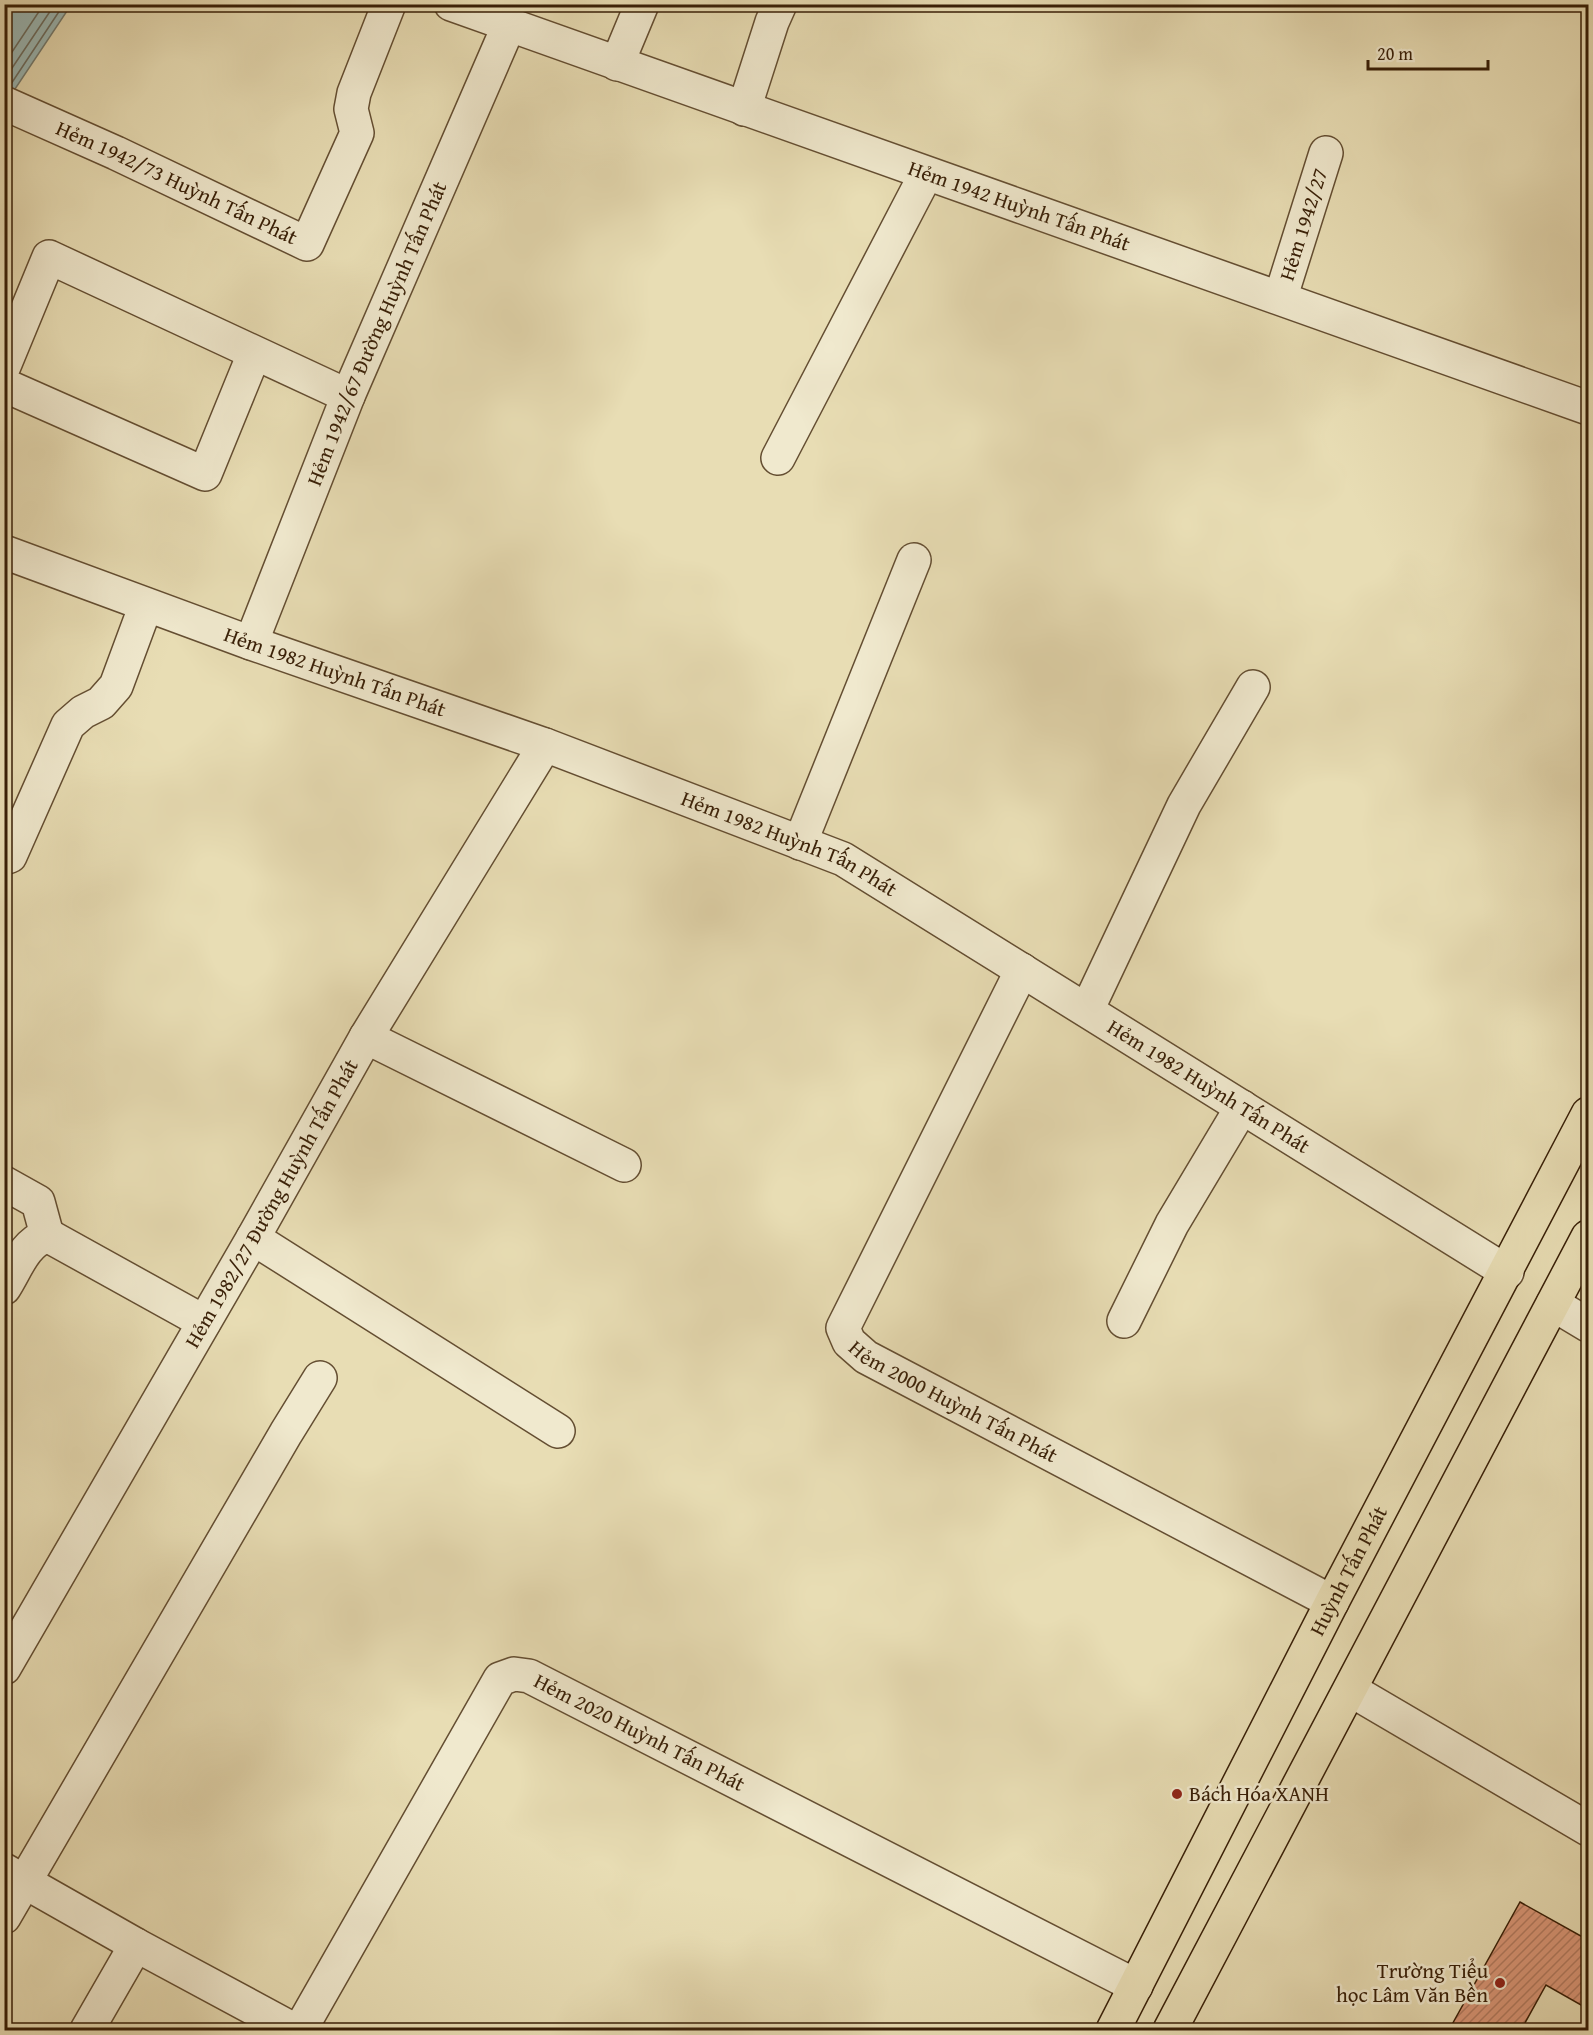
<svg xmlns="http://www.w3.org/2000/svg" width="1593" height="2035" font-family="'Gentium Book Plus',serif">
<style>
.water{fill:#9bbab8;stroke:#737c71;stroke-width:1.5}
.lines{fill:none;stroke-linecap:round;stroke-linejoin:round}
.shore{stroke:#6a6c60;stroke-width:1.5}
.building{fill:url(#building-hatch);stroke:#381f07;stroke-width:1.5}
.minor-casing{stroke:#644e32;stroke-width:36}
.major-casing{stroke:#381f07;stroke-width:36}
.minor{stroke:#f0e9ce;stroke-width:33}
.major{stroke:#e8ddb4;stroke-width:33}
.poi-dot{fill:#8f2418;stroke:#f0e9ce;stroke-width:2}
.labels{text-anchor:middle;stroke-width:5;stroke-linejoin:round;paint-order:stroke}
.street-label{font-size:21px;fill:#381f07;stroke:#f0e9ce}
.poi-label{font-size:21px;fill:#381f07;stroke:#f0e9ce;text-anchor:start}
</style>
<defs>
<pattern id="building-hatch" width="6" height="6" patternUnits="userSpaceOnUse" patternTransform="scale(1.5)"><rect width="6" height="6" fill="#da9778"/><path d="M-1 1l2-2M0 6l6-6M5 7l2-2" fill="none" stroke="#b27b60"/></pattern>
</defs>
<rect width="100%" height="100%" fill="#e8ddb4"/>
<filter id="stains"><feTurbulence type="fractalNoise" baseFrequency=".00333" numOctaves="4"/><feColorMatrix values="0 0 0 0 .2 0 0 0 0 .09 0 0 0 0 .02 0 0 0 .5 -.17"/></filter>
<radialGradient id="worn" r=".72"><stop offset=".6" stop-color="#630" stop-opacity="0"/><stop offset="1" stop-color="#630" stop-opacity=".3"/></radialGradient>
<!-- water -->
<path class="water" d="M 5,5 L 71,5 L 5,104 Z"/>
<g class="lines">
<!-- shore -->
<path class="shore" d="M 4,64 L 44,4
M 4,80 L 55,4
M 9,87 L 64,4"/>
</g>
<!-- building -->
<path class="building" d="M 1520,1902 L 1588,1940 L 1588,2009 L 1546,1985 L 1521,2030 L 1449,2030 Z"/>
<g class="lines">
<defs>
<g id="minor">
<path id="s1" d="M 451,4 C 829,141 1210,271 1588,408"/>
<path d="M 617,64 L 642,4"/>
<path id="s2" d="M 6,104 L 116,153 L 307,244 L 357,133 L 351,109 L 354,93 L 389,4"/>
<path d="M 744,109 L 772,22 L 780,4"/>
<path id="s3" d="M 1281,296 L 1326,153"/>
<path d="M 4,366 L 49,257 L 348,396"/>
<path d="M 4,385 L 205,474 L 254,354"/>
<path d="M 778,458 L 926,174"/>
<path id="s4" d="M 4,552 L 251,643 L 545,745 L 843,859 L 1507,1272"/>
<path id="s5" d="M 251,643 L 348,396 L 509,25"/>
<path d="M 800,843 L 914,560"/>
<path d="M 4,858 L 10,856 L 68,725 L 83,712 L 101,703 L 116,686 L 146,605"/>
<path id="s6" d="M 1022,970 L 843,1328 L 849,1342 L 866,1357 L 1332,1602"/>
<path d="M 1087,1010 L 1184,805 L 1253,687"/>
<path d="M 366,1037 L 624,1165"/>
<path d="M 4,1183 L 38,1202 L 47,1235"/>
<path d="M 253,1238 L 558,1431"/>
<path d="M 4,1288 C 18,1266 23,1245 47,1235 L 204,1322"/>
<path d="M 1553,1304 L 1588,1325"/>
<path d="M 1124,1321 L 1172,1224 L 1242,1107"/>
<path id="s7" d="M 4,1668 L 253,1238 L 366,1037 L 545,745"/>
<path d="M 1351,1690 L 1588,1829"/>
<path d="M 4,1870 L 136,1945 L 294,2030"/>
<path d="M 4,1917 L 286,1433 L 320,1378"/>
<path d="M 87,2030 L 136,1945"/>
<path id="s8" d="M 300,2030 L 500,1679 L 514,1674 L 529,1676 L 1136,1986"/>
</g>
<g id="major">
<path id="s9" d="M 1113,2030 L 1332,1602 L 1588,1114"/>
<path d="M 1170,2030 L 1588,1237"/>
</g>
</defs>
<!-- minor casing -->
<use href="#minor" class="minor-casing"/>
<!-- major casing -->
<use href="#major" class="major-casing"/>
<!-- minor -->
<use href="#minor" class="minor"/>
<!-- major -->
<use href="#major" class="major"/>
</g>
<!-- markers -->
<g class="poi-dot">
<circle cx="1177" cy="1794" r="6"/>
<circle cx="1500" cy="1983" r="6"/>
</g>
<g class="labels">
<!-- street labels -->
<g class="street-label">
<text dy="7" stroke="none"><textPath href="#s2" startOffset="188">Hẻm 1942/73 Huỳnh Tấn Phát</textPath></text>
<text dy="7" stroke="none"><textPath href="#s1" startOffset="603">Hẻm 1942 Huỳnh Tấn Phát</textPath></text>
<text dy="7" stroke="none"><textPath href="#s3" startOffset="75">Hẻm 1942/27</textPath></text>
<text dy="7" stroke="none"><textPath href="#s5" startOffset="334">Hẻm 1942/67 Đường Huỳnh Tấn Phát</textPath></text>
<text dy="7" stroke="none"><textPath href="#s4" startOffset="352">Hẻm 1982 Huỳnh Tấn Phát</textPath></text>
<text dy="7" stroke="none"><textPath href="#s4" startOffset="838">Hẻm 1982 Huỳnh Tấn Phát</textPath></text>
<text dy="7" stroke="none"><textPath href="#s4" startOffset="1324">Hẻm 1982 Huỳnh Tấn Phát</textPath></text>
<text dy="7" stroke="none"><textPath href="#s7" startOffset="536">Hẻm 1982/27 Đường Huỳnh Tấn Phát</textPath></text>
<text dy="7" stroke="none"><textPath href="#s6" startOffset="536">Hẻm 2000 Huỳnh Tấn Phát</textPath></text>
<text dy="7" stroke="none"><textPath href="#s9" startOffset="516">Huỳnh Tấn Phát</textPath></text>
<text dy="7" stroke="none"><textPath href="#s8" startOffset="558">Hẻm 2020 Huỳnh Tấn Phát</textPath></text>
</g>
<!-- poi labels -->
<g class="poi-label">
<text x="1189" y="1801">Bách Hóa XANH</text>
<text x="1488" y="1978" text-anchor="end">Trường Tiểu<tspan x="1488" dy="24">học Lâm Văn Bền</tspan></text>
</g>
</g>
<!-- margin -->
<rect width="1593" height="2035" fill="none" stroke="#e8ddb4" stroke-width="24"/>
<rect x="6" y="6" width="1581" height="2023" fill="none" stroke="#381f07" stroke-width="3"/>
<rect x="12" y="12" width="1569" height="2011" fill="none" stroke="#381f07" stroke-width="1.5"/>
<!-- scale -->
<path d="M1368 60v9h120v-9" fill="none" stroke="#381f07" stroke-width="3"/>
<text x="1377" y="60" font-size="18" fill="#381f07" stroke="#f0e9ce" stroke-width="4.5" paint-order="stroke">20 m</text>
<rect width="100%" height="100%" filter="url(#stains)"/>
<rect width="100%" height="100%" fill="url(#worn)"/>
</svg>
